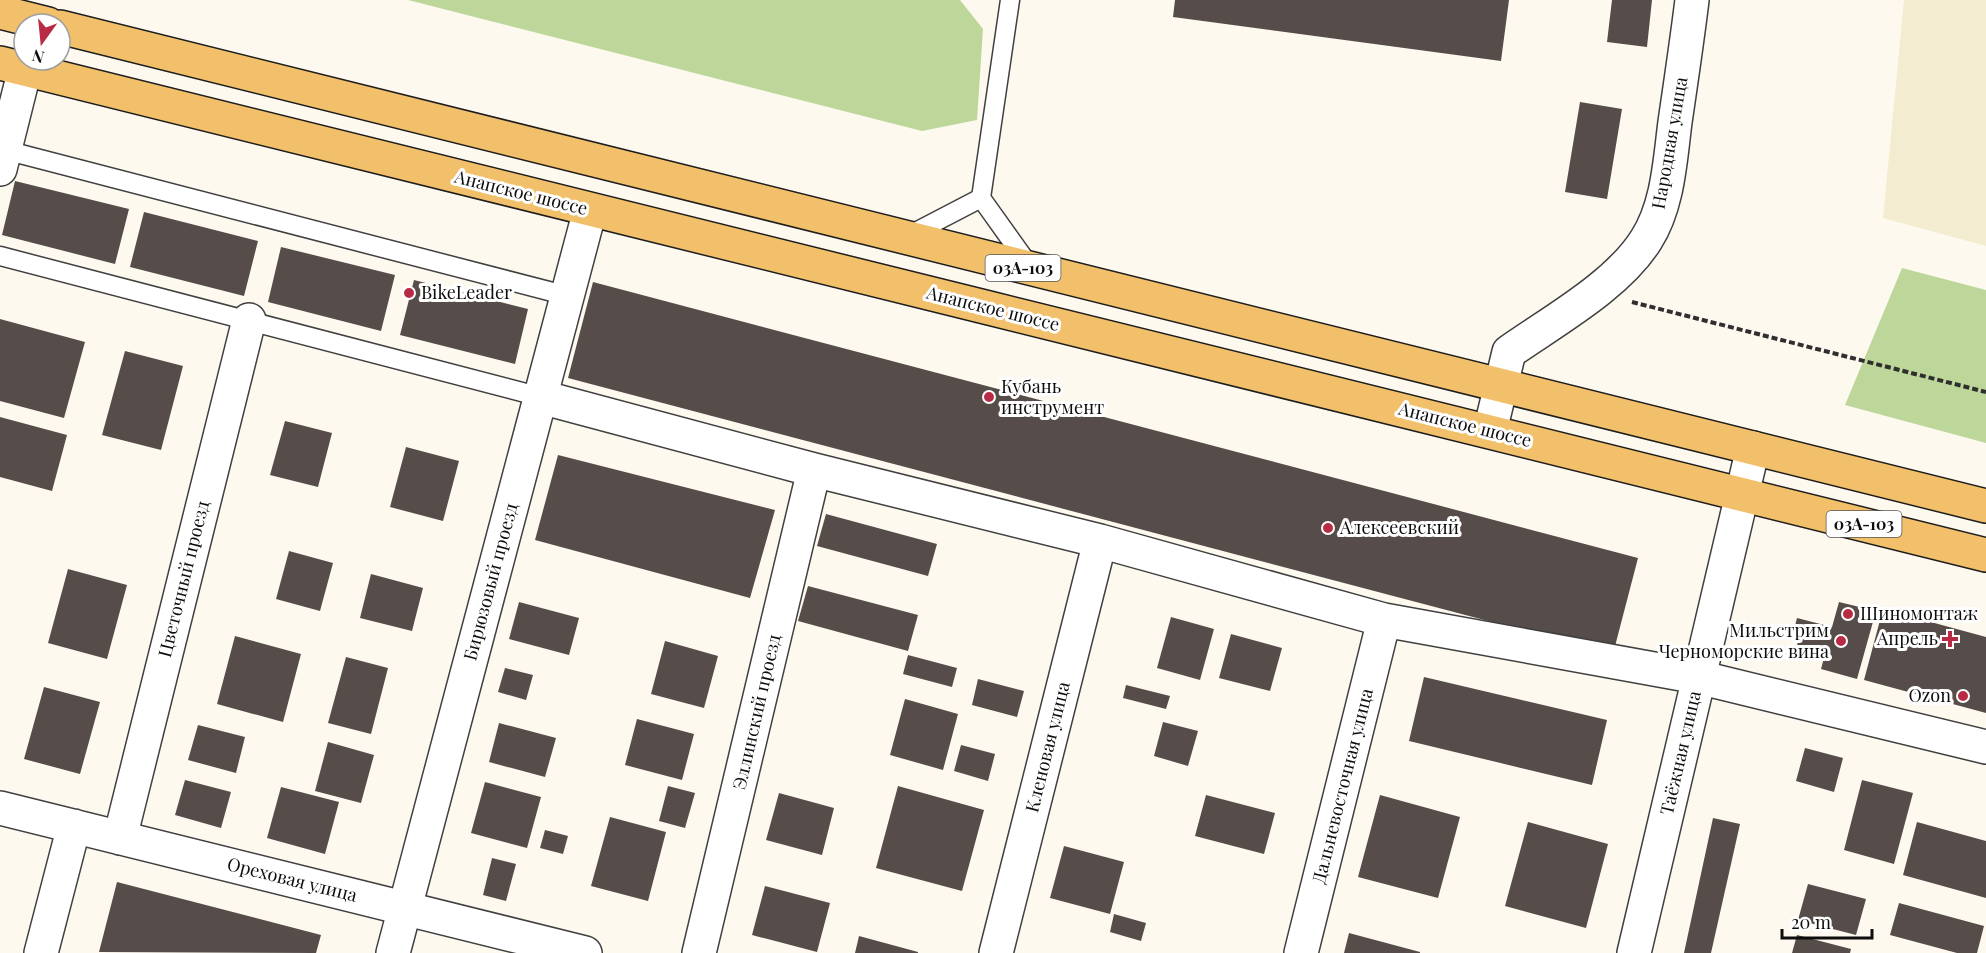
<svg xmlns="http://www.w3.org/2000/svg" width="1986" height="953" font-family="'Playfair Display',serif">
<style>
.farmland{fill:#f3ecd0}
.forest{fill:#bdd79a}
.building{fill:#564d4a}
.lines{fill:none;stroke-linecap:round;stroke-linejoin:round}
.service-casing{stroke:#404040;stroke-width:21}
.minor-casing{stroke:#404040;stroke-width:36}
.primary-casing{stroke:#1e1e1e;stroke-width:36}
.path{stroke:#2f2f2f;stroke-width:4;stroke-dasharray:6 3;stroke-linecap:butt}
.service{stroke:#fff;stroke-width:18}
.minor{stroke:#fff;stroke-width:33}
.primary{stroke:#f2c06a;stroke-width:33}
.poi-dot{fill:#b82b44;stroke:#fff;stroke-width:2}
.labels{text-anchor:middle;stroke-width:6;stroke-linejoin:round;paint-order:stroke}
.shield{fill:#fff;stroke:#565656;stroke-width:1.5}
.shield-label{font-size:16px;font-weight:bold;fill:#0d0d0d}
.street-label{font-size:18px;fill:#0d0d0d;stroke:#fff}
.poi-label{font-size:18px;fill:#0d0d0d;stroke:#fff;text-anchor:start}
</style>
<rect width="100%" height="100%" fill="#fef9ef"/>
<!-- farmland -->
<path class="farmland" d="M 1904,0 L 1986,0 L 1986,246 L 1883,218 Z"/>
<!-- forest -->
<path class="forest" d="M 408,0 L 960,0 L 983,29 L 977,120 L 922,131 Z
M 1902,268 L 1986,290 L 1986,443 L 1845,405 Z"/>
<!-- building -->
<path class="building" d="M 1175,0 L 1509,0 L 1501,61 L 1173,17 Z
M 1612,0 L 1652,0 L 1647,47 L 1607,42 Z
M 1580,102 L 1622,109 L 1607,199 L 1565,192 Z
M 15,181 L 129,209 L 115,264 L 2,235 Z
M 144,212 L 258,241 L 244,296 L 130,267 Z
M 281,247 L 395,275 L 381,331 L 268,302 Z
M 414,280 L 528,309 L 515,364 L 400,335 Z
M 593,282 L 1638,558 L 1613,654 L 568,378 Z
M 0,319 L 85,342 L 64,418 L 0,401 Z
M 125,351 L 183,366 L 161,450 L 102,435 Z
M 0,417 L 67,435 L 52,491 L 0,477 Z
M 285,421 L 332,433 L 318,487 L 270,475 Z
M 406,447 L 459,461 L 443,521 L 390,507 Z
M 558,455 L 775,510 L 750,598 L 535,540 Z
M 826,514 L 937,544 L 928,576 L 817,546 Z
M 289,551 L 333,563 L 320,611 L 276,599 Z
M 68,569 L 127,585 L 107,659 L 48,643 Z
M 371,574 L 423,588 L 412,631 L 360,618 Z
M 808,586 L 918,615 L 908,651 L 798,621 Z
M 519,602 L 579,618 L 569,655 L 509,639 Z
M 1839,602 L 1876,611 L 1857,679 L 1821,669 L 1825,654 L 1797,646 L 1799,636 L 1793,634 L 1797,618 L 1832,627 Z
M 1883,609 L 1986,637 L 1986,713 L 1864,680 Z
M 1171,617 L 1214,629 L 1200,680 L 1157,668 Z
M 1231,634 L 1282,648 L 1270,691 L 1219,678 Z
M 235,636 L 301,654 L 283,722 L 217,704 Z
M 665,641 L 718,656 L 704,708 L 651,694 Z
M 908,655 L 957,668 L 952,687 L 903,674 Z
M 346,657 L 388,668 L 371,734 L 328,723 Z
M 505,668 L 533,675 L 526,700 L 498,692 Z
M 1424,677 L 1607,720 L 1592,785 L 1409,741 Z
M 978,679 L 1024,691 L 1017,717 L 972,705 Z
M 1126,685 L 1170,696 L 1166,709 L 1123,698 Z
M 44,687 L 100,702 L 80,774 L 24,759 Z
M 905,699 L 958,714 L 943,770 L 890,755 Z
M 637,719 L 694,734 L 682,780 L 625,765 Z
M 1163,722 L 1198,731 L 1188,766 L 1154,756 Z
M 499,723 L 556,738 L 545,777 L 489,762 Z
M 198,725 L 245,737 L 236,773 L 188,760 Z
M 328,742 L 374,755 L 361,803 L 315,791 Z
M 961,745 L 995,754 L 988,781 L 954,771 Z
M 1805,748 L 1843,758 L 1834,792 L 1796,781 Z
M 185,780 L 231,792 L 221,828 L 175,815 Z
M 1862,780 L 1913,793 L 1894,864 L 1844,850 Z
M 485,782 L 541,797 L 527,848 L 471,833 Z
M 668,786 L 695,793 L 685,828 L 659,821 Z
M 898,786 L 984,810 L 962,891 L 876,868 Z
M 281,787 L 339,802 L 325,854 L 267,838 Z
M 779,793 L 834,808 L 822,855 L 766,840 Z
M 1206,795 L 1275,813 L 1264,854 L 1195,836 Z
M 1380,795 L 1460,817 L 1438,898 L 1358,877 Z
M 610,817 L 666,832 L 648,901 L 591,886 Z
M 1713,818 L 1740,824 L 1711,953 L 1684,953 Z
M 1528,822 L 1608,844 L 1586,928 L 1505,906 Z
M 1917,822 L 1986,841 L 1986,898 L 1903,875 Z
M 545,830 L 568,836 L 563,854 L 540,848 Z
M 1064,846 L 1124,862 L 1110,914 L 1050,898 Z
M 492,858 L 516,864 L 506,901 L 483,895 Z
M 117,882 L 321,935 L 316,953 L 99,952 Z
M 1808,884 L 1866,899 L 1856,935 L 1798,920 Z
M 765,886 L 830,903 L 817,952 L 752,935 Z
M 1899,903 L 1984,926 L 1977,953 L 1957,953 L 1890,935 Z
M 1114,914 L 1146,923 L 1141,941 L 1110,932 Z
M 1349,933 L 1420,952 L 1420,953 L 1344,953 Z
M 1797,935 L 1851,949 L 1850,953 L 1792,953 Z
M 859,936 L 918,952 L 918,953 L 855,953 Z"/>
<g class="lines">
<defs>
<path id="service" d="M 1010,0 L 981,198 L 1031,268
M 5,150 L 568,296
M 908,236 L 981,198
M 0,256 L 541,397"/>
<path id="minor" d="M 0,169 L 25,69
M 541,397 L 814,470 L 1100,541 L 1384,620 L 1698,677 L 1986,747
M 1490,431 L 1509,352 C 1553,321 1617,286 1646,240 C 1668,206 1670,161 1675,122 C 1681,81 1687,41 1692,0
M 0,808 L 585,953
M 120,838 L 249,320
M 41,953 L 74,826
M 393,953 L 590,210
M 699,953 L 814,470
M 996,953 L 1100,541
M 1301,953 L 1384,620
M 1634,953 L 1753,448"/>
<path id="primary" d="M 0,12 L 48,24
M 60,27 L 1986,506
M 0,63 C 661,232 1325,386 1986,555"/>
</defs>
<!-- service casing -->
<use href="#service" class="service-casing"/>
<!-- minor casing -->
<use href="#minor" class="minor-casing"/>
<!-- primary casing -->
<use href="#primary" class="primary-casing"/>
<!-- path -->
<path class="path" d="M 1632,302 L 1986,392"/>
<!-- service -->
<use href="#service" class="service"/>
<!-- minor -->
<use href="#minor" class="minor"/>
<!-- primary -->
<use href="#primary" class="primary"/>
</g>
<!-- markers -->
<g class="poi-dot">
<circle cx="409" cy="293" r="6"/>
<circle cx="989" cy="397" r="6"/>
<circle cx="1328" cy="528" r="6"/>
<circle cx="1848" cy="614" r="6"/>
<path d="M1947 630h6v6h6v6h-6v6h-6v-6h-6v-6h6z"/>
<circle cx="1841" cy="641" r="6"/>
<circle cx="1963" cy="696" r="6"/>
</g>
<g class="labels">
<!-- shield labels -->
<g class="shield">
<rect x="985.5" y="255" width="75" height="26" rx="4.5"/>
<rect x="1826.5" y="511" width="75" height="26" rx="4.5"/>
</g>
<g class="shield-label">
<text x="1023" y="274">03А-103</text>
<text x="1864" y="530">03А-103</text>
</g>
<!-- street labels -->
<g class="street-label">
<text transform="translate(1670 143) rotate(-80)" y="6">Народная улица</text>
<text transform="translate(521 193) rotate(14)" y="6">Анапское шоссе</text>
<text transform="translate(993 309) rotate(14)" y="6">Анапское шоссе</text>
<text transform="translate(1465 425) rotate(14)" y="6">Анапское шоссе</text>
<text transform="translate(184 579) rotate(-76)" y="6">Цветочный проезд</text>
<text transform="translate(491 582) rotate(-75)" y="6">Бирюзовый проезд</text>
<text transform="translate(757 712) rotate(-77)" y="6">Эллинский проезд</text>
<text transform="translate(1048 747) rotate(-76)" y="6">Кленовая улица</text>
<text transform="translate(1681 753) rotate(-77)" y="6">Таёжная улица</text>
<text transform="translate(1343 786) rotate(-76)" y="6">Дальневосточная улица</text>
<text transform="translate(292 880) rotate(14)" y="6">Ореховая улица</text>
</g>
<!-- poi labels -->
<g class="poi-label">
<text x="421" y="299">BikeLeader</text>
<text x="1001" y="393">Кубань<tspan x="1001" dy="21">инструмент</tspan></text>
<text x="1340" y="534">Алексеевский</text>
<text x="1860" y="620">Шиномонтаж</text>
<text x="1829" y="637" text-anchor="end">Мильстрим<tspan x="1829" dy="21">Черноморские вина</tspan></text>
<text x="1938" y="645" text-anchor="end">Апрель</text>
<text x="1951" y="702" text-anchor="end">Ozon</text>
</g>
</g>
<!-- north arrow -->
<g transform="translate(42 42) rotate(195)"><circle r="28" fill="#ffffff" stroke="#9e9e9e" stroke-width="1.5"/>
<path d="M0-4.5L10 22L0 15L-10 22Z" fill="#b82b44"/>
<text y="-9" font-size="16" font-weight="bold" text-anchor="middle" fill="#0d0d0d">N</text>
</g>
<!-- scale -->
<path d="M1782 929v9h90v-9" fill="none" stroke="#0d0d0d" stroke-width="3"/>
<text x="1791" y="929" font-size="18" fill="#0d0d0d" stroke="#ffffff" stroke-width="4.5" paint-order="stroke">20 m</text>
</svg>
